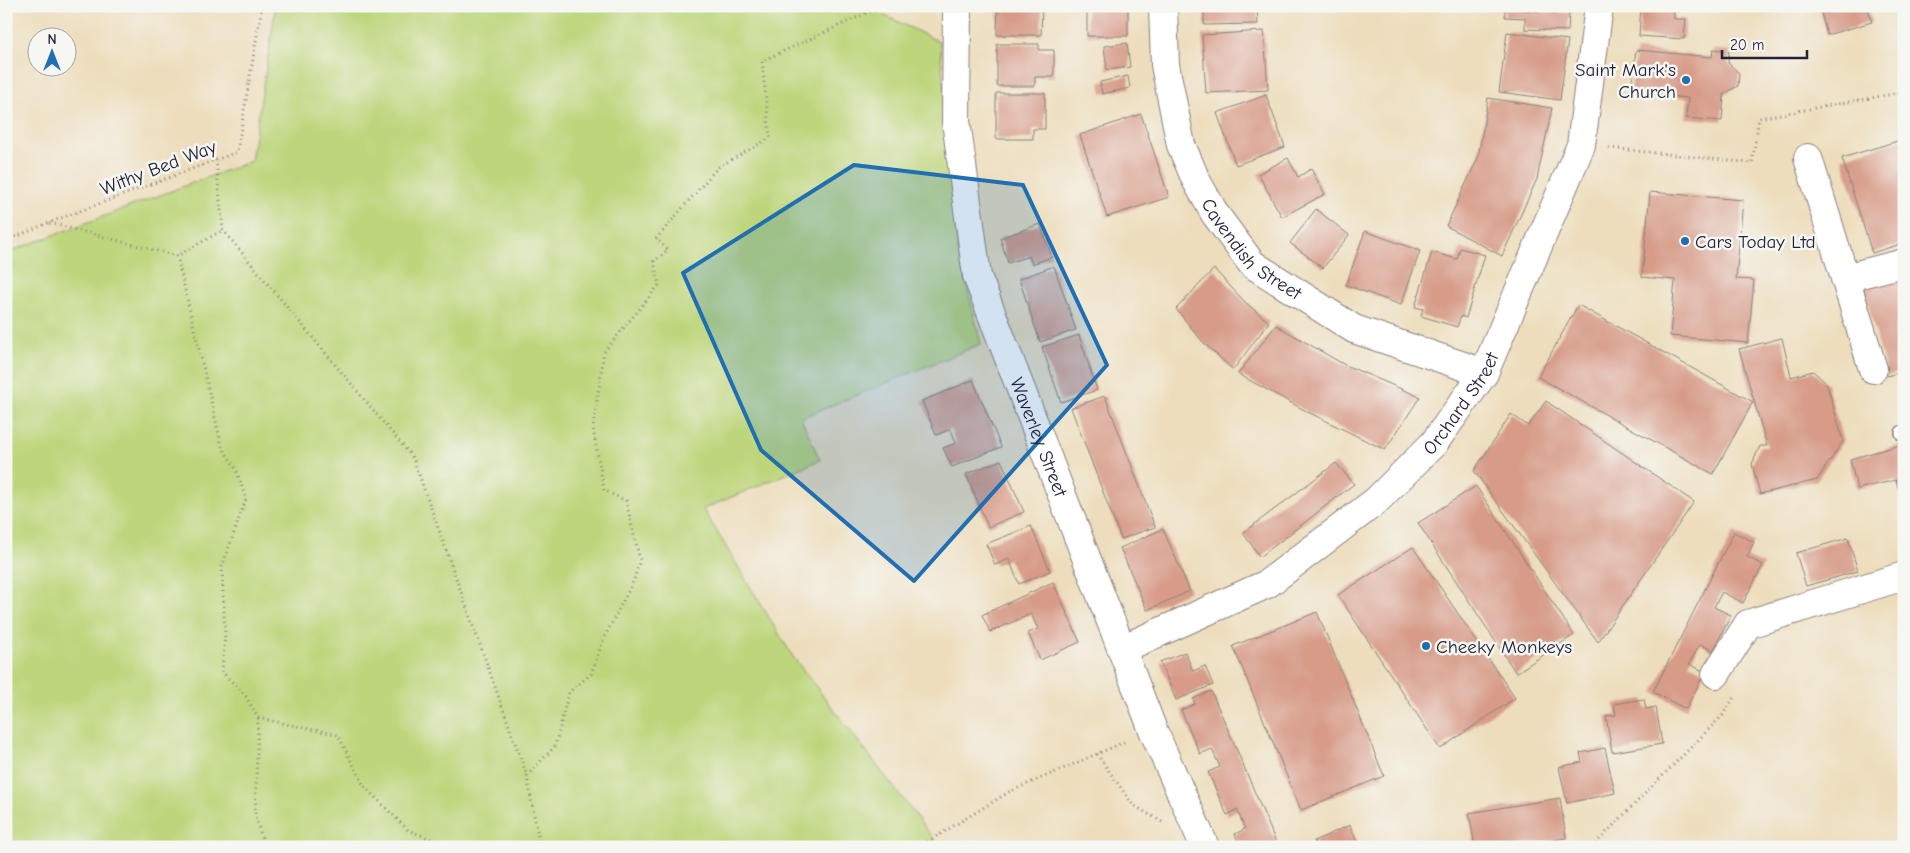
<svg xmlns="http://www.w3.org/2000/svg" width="1910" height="853" font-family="'Comic Neue',sans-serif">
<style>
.green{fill:#bdd67b;stroke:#707c5b}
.building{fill:#d79b88}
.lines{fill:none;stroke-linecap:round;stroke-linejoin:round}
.lane-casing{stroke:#88807c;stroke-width:18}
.street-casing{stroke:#88807c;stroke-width:30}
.path{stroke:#88807c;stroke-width:3;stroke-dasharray:1 4;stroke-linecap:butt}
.lane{stroke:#fff;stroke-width:15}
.street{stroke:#fff;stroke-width:28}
.marked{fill:#1f6fb2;fill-opacity:0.2;stroke:#1f6fb2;stroke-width:4;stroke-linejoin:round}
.poi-dot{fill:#1f6fb2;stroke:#f6f6f2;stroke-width:2}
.labels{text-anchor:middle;stroke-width:5;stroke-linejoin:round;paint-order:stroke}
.poi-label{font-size:19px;fill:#22223b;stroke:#f6f6f2;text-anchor:start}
.street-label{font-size:19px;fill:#22223b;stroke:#f6f6f2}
</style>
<rect width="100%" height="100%" fill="#f6f6f2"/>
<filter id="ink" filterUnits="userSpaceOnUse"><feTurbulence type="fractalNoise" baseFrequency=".02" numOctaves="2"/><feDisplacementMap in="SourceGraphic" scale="10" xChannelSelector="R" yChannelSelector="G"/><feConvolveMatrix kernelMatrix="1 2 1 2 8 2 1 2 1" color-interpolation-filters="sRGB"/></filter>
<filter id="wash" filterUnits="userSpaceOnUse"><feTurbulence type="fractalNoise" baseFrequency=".0096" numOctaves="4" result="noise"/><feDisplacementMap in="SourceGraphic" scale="20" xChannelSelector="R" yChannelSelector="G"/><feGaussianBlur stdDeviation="1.12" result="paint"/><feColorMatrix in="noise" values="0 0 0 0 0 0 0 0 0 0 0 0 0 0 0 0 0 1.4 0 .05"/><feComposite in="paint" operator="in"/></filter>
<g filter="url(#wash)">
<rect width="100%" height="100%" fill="#edddbc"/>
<!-- green -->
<path class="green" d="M 276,6 L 865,6 L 940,42 L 958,250 L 981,344 L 801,418 L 820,460 L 703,509 L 793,657 L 940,847 L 6,847 L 6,253 L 251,161 Z"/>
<g id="blocks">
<!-- building -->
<path class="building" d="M 998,6 L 1042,6 L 1041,35 L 997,35 Z
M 1087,6 L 1128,6 L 1128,36 L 1087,36 Z
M 1204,6 L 1257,6 L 1258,24 L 1204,25 Z
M 1641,6 L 1674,6 L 1674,19 L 1686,19 L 1684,39 L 1639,36 Z
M 1819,6 L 1867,6 L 1872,22 L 1827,35 Z
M 1505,9 L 1569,13 L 1568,31 L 1525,29 L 1525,18 L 1505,17 Z
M 1264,31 L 1268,90 L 1206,93 L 1202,35 Z
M 1507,32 L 1568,40 L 1560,100 L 1499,92 Z
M 1127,43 L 1130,67 L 1107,70 L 1104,46 Z
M 997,44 L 1039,44 L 1039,50 L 1054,50 L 1054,77 L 1035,77 L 1035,86 L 997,86 Z
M 1713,49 L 1729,51 L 1728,63 L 1739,73 L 1738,86 L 1724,94 L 1722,121 L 1686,118 L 1688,98 L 1631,92 L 1636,50 L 1712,57 Z
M 1128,76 L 1130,88 L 1102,94 L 1100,82 Z
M 996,93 L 1045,93 L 1045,129 L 1033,129 L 1033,139 L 996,139 Z
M 1266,95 L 1285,147 L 1236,165 L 1217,113 Z
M 1488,98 L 1552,108 L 1537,179 L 1502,256 L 1446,226 L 1478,158 Z
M 1141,114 L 1169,197 L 1107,217 L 1080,135 Z
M 1904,139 L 1904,243 L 1872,253 L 1842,158 Z
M 1288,158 L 1298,177 L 1311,169 L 1325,194 L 1282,217 L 1258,174 Z
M 1650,192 L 1743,200 L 1736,279 L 1754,280 L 1748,343 L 1670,336 L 1675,280 L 1642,277 Z
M 1316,209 L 1349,235 L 1323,268 L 1290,243 Z
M 1040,224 L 1052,257 L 1032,264 L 1029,256 L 1008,263 L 1000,238 Z
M 1365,231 L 1420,251 L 1401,305 L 1346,285 Z
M 1460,248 L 1485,255 L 1466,318 L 1461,316 L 1457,327 L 1421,316 L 1423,309 L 1415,307 L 1432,252 L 1457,259 Z
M 1054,266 L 1076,330 L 1040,342 L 1019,279 Z
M 1214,269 L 1245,302 L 1269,322 L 1233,370 L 1202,341 L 1176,309 Z
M 1904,275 L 1904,371 L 1887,376 L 1863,286 Z
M 1578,305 L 1753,402 L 1713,474 L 1538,377 Z
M 1276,325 L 1343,364 L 1420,397 L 1385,450 L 1310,413 L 1238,374 Z
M 1079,335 L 1097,390 L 1061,402 L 1042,347 Z
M 1782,338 L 1791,377 L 1813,371 L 1827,384 L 1843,441 L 1817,480 L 1760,494 L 1752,464 L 1760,446 L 1767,446 L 1739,349 Z
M 973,380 L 1001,447 L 952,467 L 943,448 L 956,443 L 951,429 L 936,435 L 922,401 Z
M 1105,396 L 1155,527 L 1121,539 L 1071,408 Z
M 1546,401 L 1694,502 L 1598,642 L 1474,471 L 1511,414 L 1528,426 Z
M 1904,444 L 1904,506 L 1896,480 L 1857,489 L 1850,459 Z
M 1001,460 L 1024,512 L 988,527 L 966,474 Z
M 1336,463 L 1354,484 L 1260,557 L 1243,533 Z
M 1476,486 L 1574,635 L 1516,673 L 1418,523 Z
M 1031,526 L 1050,571 L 1019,584 L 1009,559 L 995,565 L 986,544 Z
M 1163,529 L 1190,591 L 1147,610 L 1120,548 Z
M 1734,532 L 1754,542 L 1747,557 L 1763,565 L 1743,603 L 1722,592 L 1714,607 L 1731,615 L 1713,651 L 1700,644 L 1689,664 L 1705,672 L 1686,709 L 1653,692 Z
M 1848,538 L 1858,571 L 1806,586 L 1796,553 Z
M 1413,547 L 1515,698 L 1440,749 L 1338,595 Z
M 1053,582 L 1080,642 L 1040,660 L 1028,633 L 1038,629 L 1031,614 L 990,632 L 982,615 Z
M 1317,612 L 1384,776 L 1301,810 L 1233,646 Z
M 1185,652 L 1193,671 L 1205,666 L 1213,685 L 1176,700 L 1160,662 Z
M 1211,691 L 1236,748 L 1278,847 L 1241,847 L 1235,834 L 1245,829 L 1237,810 L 1227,815 L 1208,772 L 1220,767 L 1212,749 L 1200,754 L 1181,710 L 1195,704 L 1193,699 Z
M 1644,699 L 1646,709 L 1656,707 L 1662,744 L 1612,752 L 1606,716 L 1616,715 L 1614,704 Z
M 1605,748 L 1615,793 L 1567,803 L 1559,767 L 1582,762 L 1580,753 Z
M 1560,798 L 1566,838 L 1511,847 L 1475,847 L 1469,813 Z
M 1350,825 L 1359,847 L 1316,847 L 1314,841 Z"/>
</g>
</g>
<g filter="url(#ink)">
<use href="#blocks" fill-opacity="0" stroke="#88807c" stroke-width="1"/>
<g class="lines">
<defs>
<path id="lane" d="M 1903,433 L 1904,433"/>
<g id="street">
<path id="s1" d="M 957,6 L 956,121 L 977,276 L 1153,730 L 1205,847"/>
<path id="s2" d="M 1163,6 L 1165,65 L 1181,145 L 1196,180 L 1215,214 L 1252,264 L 1354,329 L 1484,373"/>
<path d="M 1808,158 L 1845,278"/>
<path d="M 1873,369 L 1845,278 L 1904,263"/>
<path id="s3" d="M 1122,649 L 1267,584 L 1376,501 L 1434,443 L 1484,373 L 1581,145 L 1599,6"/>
<path d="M 1716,674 L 1748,624 L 1904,576"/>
</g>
</defs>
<!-- lane casing -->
<use href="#lane" class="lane-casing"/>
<!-- street casing -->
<use href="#street" class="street-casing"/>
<!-- path -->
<path class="path" d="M 1609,148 L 1752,163 L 1759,118 L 1904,92
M 216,160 L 223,230 L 413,458 L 527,776 L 540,847
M 50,223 L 177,256 L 223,230
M 6,241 L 48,223 L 237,152 L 262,6
M 177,256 L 222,447 L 236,469 L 246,499 L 222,567 L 225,634 L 222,672 L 245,695 L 258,718 L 255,816 L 265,847
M 258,718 L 338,735 L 364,786 L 408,830 L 451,847
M 1097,754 L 1133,805 L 1162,822
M 527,776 L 555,746 L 569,692 L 591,674 L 604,638 L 634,580 L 640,560 L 626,501 L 604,490 L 593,428 L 604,352 L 659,285 L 654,261 L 668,250 L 656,239 L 717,168 L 770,138 L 762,61 L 882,6
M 919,847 L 1009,792 L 1127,741
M 1592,847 L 1723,715 L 1734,697"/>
<!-- lane -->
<use href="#lane" class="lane"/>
<!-- street -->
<use href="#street" class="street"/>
</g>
</g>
<!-- marked area -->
<path class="marked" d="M 854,165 L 1023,185 L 1107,365 L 914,581 L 761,450 L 683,273 Z"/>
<!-- markers -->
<g class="poi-dot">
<circle cx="1686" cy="80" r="5"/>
<circle cx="1685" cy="241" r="5"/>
<circle cx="1426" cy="646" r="5"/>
</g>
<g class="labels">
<!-- poi labels -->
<g class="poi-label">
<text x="1676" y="76" text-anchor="end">Saint Mark's<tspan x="1676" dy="22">Church</tspan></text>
<text x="1695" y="248">Cars Today Ltd</text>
<text x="1436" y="653">Cheeky Monkeys</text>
</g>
<!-- street labels -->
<g class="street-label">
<text transform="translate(158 167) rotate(-21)" y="7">Withy Bed Way</text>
<text dy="7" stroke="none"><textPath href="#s2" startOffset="269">Cavendish Street</textPath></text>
<text dy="7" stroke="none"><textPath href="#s3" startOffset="426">Orchard Street</textPath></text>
<text dy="7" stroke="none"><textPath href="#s1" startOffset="444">Waverley Street</textPath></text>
</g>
</g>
<!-- margin -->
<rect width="1910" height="853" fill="none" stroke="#f6f6f2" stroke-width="25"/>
<!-- north arrow -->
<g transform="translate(52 52)"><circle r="24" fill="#f6f6f2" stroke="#a1a1a9"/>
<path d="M0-4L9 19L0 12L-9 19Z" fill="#1f6fb2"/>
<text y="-8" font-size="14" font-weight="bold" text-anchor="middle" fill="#22223b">N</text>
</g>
<!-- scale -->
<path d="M1722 50v8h85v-8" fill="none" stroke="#22223b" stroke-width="2.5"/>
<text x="1730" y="50" font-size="15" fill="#22223b" stroke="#f6f6f2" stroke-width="4" paint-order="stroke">20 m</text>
</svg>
